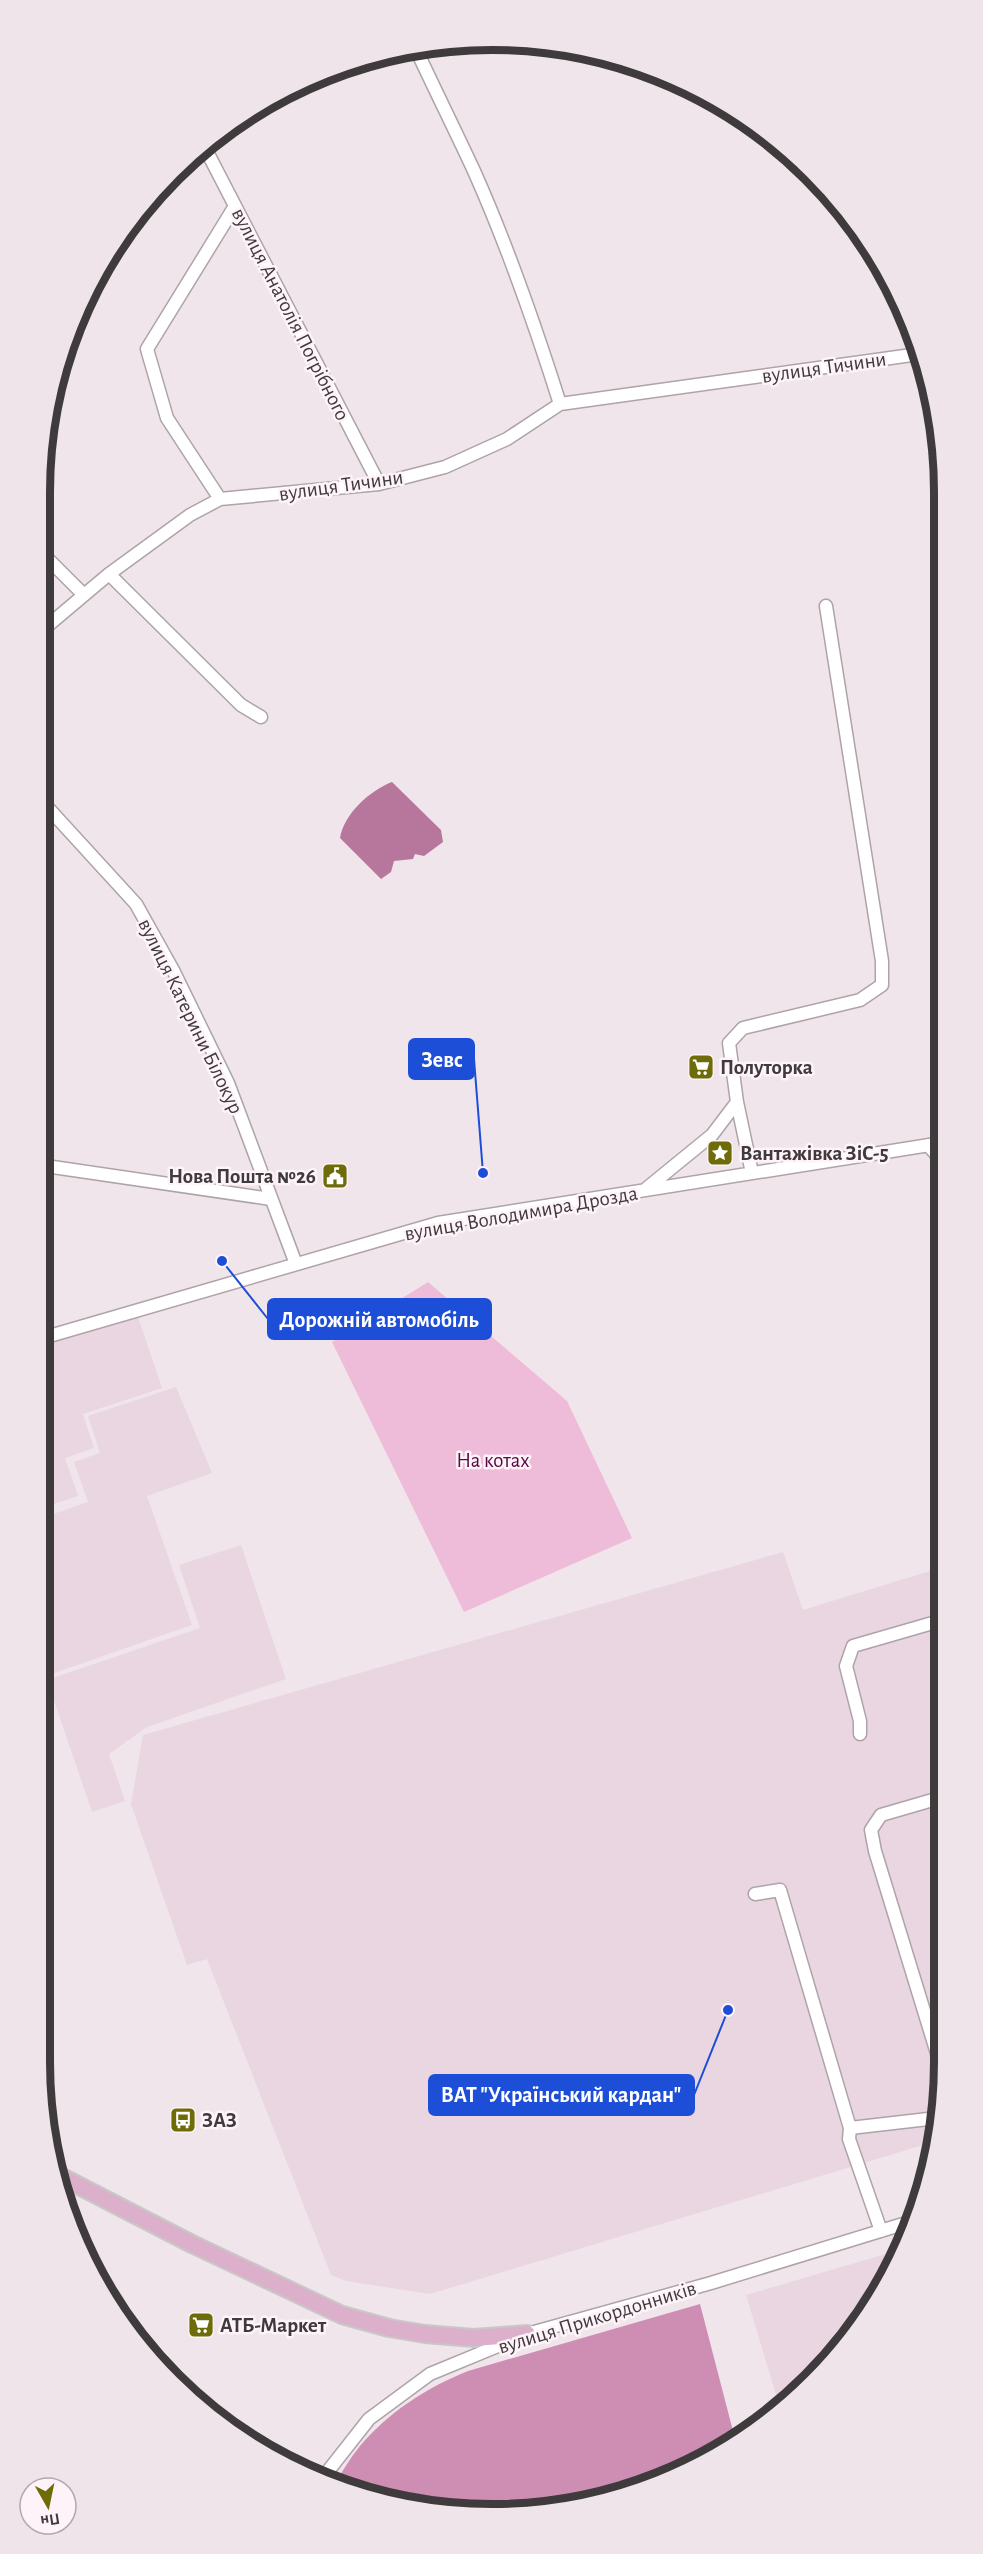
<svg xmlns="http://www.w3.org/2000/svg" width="983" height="2554" font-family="'Alegreya Sans',sans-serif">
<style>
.built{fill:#e9d6e0}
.green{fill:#eebcd8}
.forest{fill:#ce8db3}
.water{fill:#b7779d}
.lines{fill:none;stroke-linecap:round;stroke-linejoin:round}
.minor-casing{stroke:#aea3a9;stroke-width:15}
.major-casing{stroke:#c9c8c9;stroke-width:20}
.minor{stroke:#fff;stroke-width:12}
.major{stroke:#dcb0ca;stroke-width:16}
.labels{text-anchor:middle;stroke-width:5;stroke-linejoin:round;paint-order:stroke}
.street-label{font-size:21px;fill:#3f3b3d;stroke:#fef3f8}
.poi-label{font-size:21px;font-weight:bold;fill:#3f3b3d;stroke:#fef3f8;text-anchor:start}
.park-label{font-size:21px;fill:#570940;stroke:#fef3f8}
.rim{fill:none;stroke:#3f3b3d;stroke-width:8}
.leader{fill:none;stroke:#1d4ed8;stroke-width:2}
.callout-dot{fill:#1d4ed8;stroke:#fef3f8;stroke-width:2}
.callout{fill:#1d4ed8;stroke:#1d4ed8;stroke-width:2}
.callout-label{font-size:22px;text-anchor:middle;font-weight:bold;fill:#fff}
</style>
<rect width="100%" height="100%" fill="#f0e5eb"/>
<!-- built -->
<path class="built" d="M 136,1311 L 162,1388 L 83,1414 L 94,1448 L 65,1458 L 78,1496 L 39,1509 L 39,1343 Z
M 176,1387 L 212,1473 L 147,1496 L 192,1625 L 40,1678 L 39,1519 L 88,1502 L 74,1462 L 100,1453 L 88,1416 Z
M 241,1545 L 286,1679 L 147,1727 L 109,1754 L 125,1801 L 92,1812 L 47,1680 L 200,1628 L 179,1565 Z
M 783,1552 L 803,1610 L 943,1567 L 944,2062 L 933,2142 L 430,2294 L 346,2281 L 331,2275 L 207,1959 L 187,1965 L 131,1804 L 143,1735 Z
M 903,2249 L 897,2263 L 851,2338 L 779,2405 L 746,2295 Z"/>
<!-- green -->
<path class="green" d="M 428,1282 L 567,1401 L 632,1538 L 464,1612 L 332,1342 Z"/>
<!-- forest -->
<path class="forest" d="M 700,2304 L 733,2431 L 757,2426 L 743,2439 L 665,2480 L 580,2506 L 432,2511 L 346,2491 L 334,2485 C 342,2472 350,2458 360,2446 C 389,2412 426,2388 468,2371 Z"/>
<!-- water -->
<path class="water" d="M 392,782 L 441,830 L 443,842 L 424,856 L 415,854 L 413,859 L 394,861 L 391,872 L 381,879 L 340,838 C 344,814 369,791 392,782 Z"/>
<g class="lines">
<defs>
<path id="minor" d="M 415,47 C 434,88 455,130 474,171 C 508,247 535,325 560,404
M 203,144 L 379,484
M 220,499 L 167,418 L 147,349 L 235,206
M 39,550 L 84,595
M 109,574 L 241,705 L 261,717
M 39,633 L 109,574 L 190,515 L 220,499 L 379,484 L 445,467 L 507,439 L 560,404 L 919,354
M 39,798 L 136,904 L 174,972 L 228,1083 L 296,1264
M 39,985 L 44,983
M 928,1145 L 942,1161
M 39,1165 L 271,1199
M 752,1173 L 737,1102 L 729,1043 L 743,1028 L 860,1000 L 882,985 L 882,961 L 826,606
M 647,1188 L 712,1135 L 737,1102
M 39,1339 L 438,1223 L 942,1143
M 860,1734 L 860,1721 L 846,1666 L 853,1646 L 943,1620
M 755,1894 L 780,1890 L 850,2128
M 943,2073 L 875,1851 L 871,1830 L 881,1815 L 943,1797
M 881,2231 L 849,2139 L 850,2128 L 937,2118
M 321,2480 L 369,2419 L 430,2374 L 527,2334 L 711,2283 L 913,2221"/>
<path id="major" d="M 58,2175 L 192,2244 L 342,2315 L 389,2328 L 425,2334 L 474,2338 L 527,2334"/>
</defs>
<!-- minor casing -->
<use href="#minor" class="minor-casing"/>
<!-- major casing -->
<use href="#major" class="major-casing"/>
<!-- minor -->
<use href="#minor" class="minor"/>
<!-- major -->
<use href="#major" class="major"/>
</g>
<!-- icons -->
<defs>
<symbol id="supermarket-square" viewBox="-11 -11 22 22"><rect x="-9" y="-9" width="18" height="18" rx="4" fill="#6e6b09" stroke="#fef3f8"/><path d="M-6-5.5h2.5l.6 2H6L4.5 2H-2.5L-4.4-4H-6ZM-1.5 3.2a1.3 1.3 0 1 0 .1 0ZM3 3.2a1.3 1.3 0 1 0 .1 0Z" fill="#fff"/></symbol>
<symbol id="sight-square" viewBox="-11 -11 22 22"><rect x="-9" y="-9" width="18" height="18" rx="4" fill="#6e6b09" stroke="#fef3f8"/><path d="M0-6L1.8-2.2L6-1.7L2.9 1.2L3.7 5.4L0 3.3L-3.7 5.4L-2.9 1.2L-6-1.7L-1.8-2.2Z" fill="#fff"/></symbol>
<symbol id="civic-square" viewBox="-11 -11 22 22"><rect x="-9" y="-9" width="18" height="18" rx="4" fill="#6e6b09" stroke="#fef3f8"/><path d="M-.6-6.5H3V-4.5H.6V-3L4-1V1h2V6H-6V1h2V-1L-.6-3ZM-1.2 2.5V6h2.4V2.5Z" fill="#fff"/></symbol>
<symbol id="bus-square" viewBox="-11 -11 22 22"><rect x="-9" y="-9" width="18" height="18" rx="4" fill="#6e6b09" stroke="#fef3f8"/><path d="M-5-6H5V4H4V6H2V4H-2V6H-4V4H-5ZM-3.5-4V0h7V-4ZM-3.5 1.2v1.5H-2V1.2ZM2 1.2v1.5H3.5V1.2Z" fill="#fff"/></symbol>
</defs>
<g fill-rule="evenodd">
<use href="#supermarket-square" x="686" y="1052" width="30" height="30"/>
<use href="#sight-square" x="705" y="1138" width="30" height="30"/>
<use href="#civic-square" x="320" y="1161" width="30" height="30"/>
<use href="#bus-square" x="168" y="2105" width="30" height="30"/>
<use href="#supermarket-square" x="186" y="2310" width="30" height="30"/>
</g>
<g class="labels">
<!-- street labels -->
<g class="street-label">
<text transform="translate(291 314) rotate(63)" y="7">вулиця Анатолія Погрібного</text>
<text transform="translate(824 367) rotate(-8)" y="7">вулиця Тичини</text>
<text transform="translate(341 485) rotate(-8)" y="7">вулиця Тичини</text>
<text transform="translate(191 1016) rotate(64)" y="7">вулиця Катерини Білокур</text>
<text transform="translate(521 1213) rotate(-10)" y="7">вулиця Володимира Дрозда</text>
<text transform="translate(597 2317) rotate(-17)" y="7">вулиця Прикордонників</text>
</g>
<!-- poi labels -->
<g class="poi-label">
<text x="720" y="1074">Полуторка</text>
<text x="740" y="1160">Вантажівка ЗіС-5</text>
<text x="316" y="1183" text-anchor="end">Нова Пошта №26</text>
<text x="202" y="2127">ЗАЗ</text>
<text x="220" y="2332">АТБ-Маркет</text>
</g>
<!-- park labels -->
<g class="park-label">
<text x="493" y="1467">На котах</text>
</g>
</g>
<!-- crop -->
<path d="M0 0H983V2554H0ZM492 50H492A442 442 0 0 1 934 492V2062A442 442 0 0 1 492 2504H492A442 442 0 0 1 50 2062V492A442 442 0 0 1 492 50Z" fill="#efe4e9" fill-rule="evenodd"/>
<path class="rim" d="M492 50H492A442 442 0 0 1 934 492V2062A442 442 0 0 1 492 2504H492A442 442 0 0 1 50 2062V492A442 442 0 0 1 492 50Z"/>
<!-- callouts -->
<path class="leader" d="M483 1173L474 1059M222 1261L268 1319M728 2010L694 2095"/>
<g class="callout-dot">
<circle cx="483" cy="1173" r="6"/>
<circle cx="222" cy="1261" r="6"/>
<circle cx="728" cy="2010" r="6"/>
</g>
<g class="callout">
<rect x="409" y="1039" width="65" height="40" rx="6"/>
<rect x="268" y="1299" width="223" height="40" rx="6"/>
<rect x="429" y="2075" width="265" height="40" rx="6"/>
</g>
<g class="callout-label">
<text x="442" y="1067">Зевс</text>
<text x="379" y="1327">Дорожній автомобіль</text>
<text x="561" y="2102">ВАТ "Український кардан"</text>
</g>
<!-- north arrow -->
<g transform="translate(48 2506) rotate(171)"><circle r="28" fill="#fef3f8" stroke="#b2a9ad" stroke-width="1.5"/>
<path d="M0-4.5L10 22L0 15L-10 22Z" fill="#6e6b09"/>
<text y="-9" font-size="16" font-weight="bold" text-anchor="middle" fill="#3f3b3d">Пн</text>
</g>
</svg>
